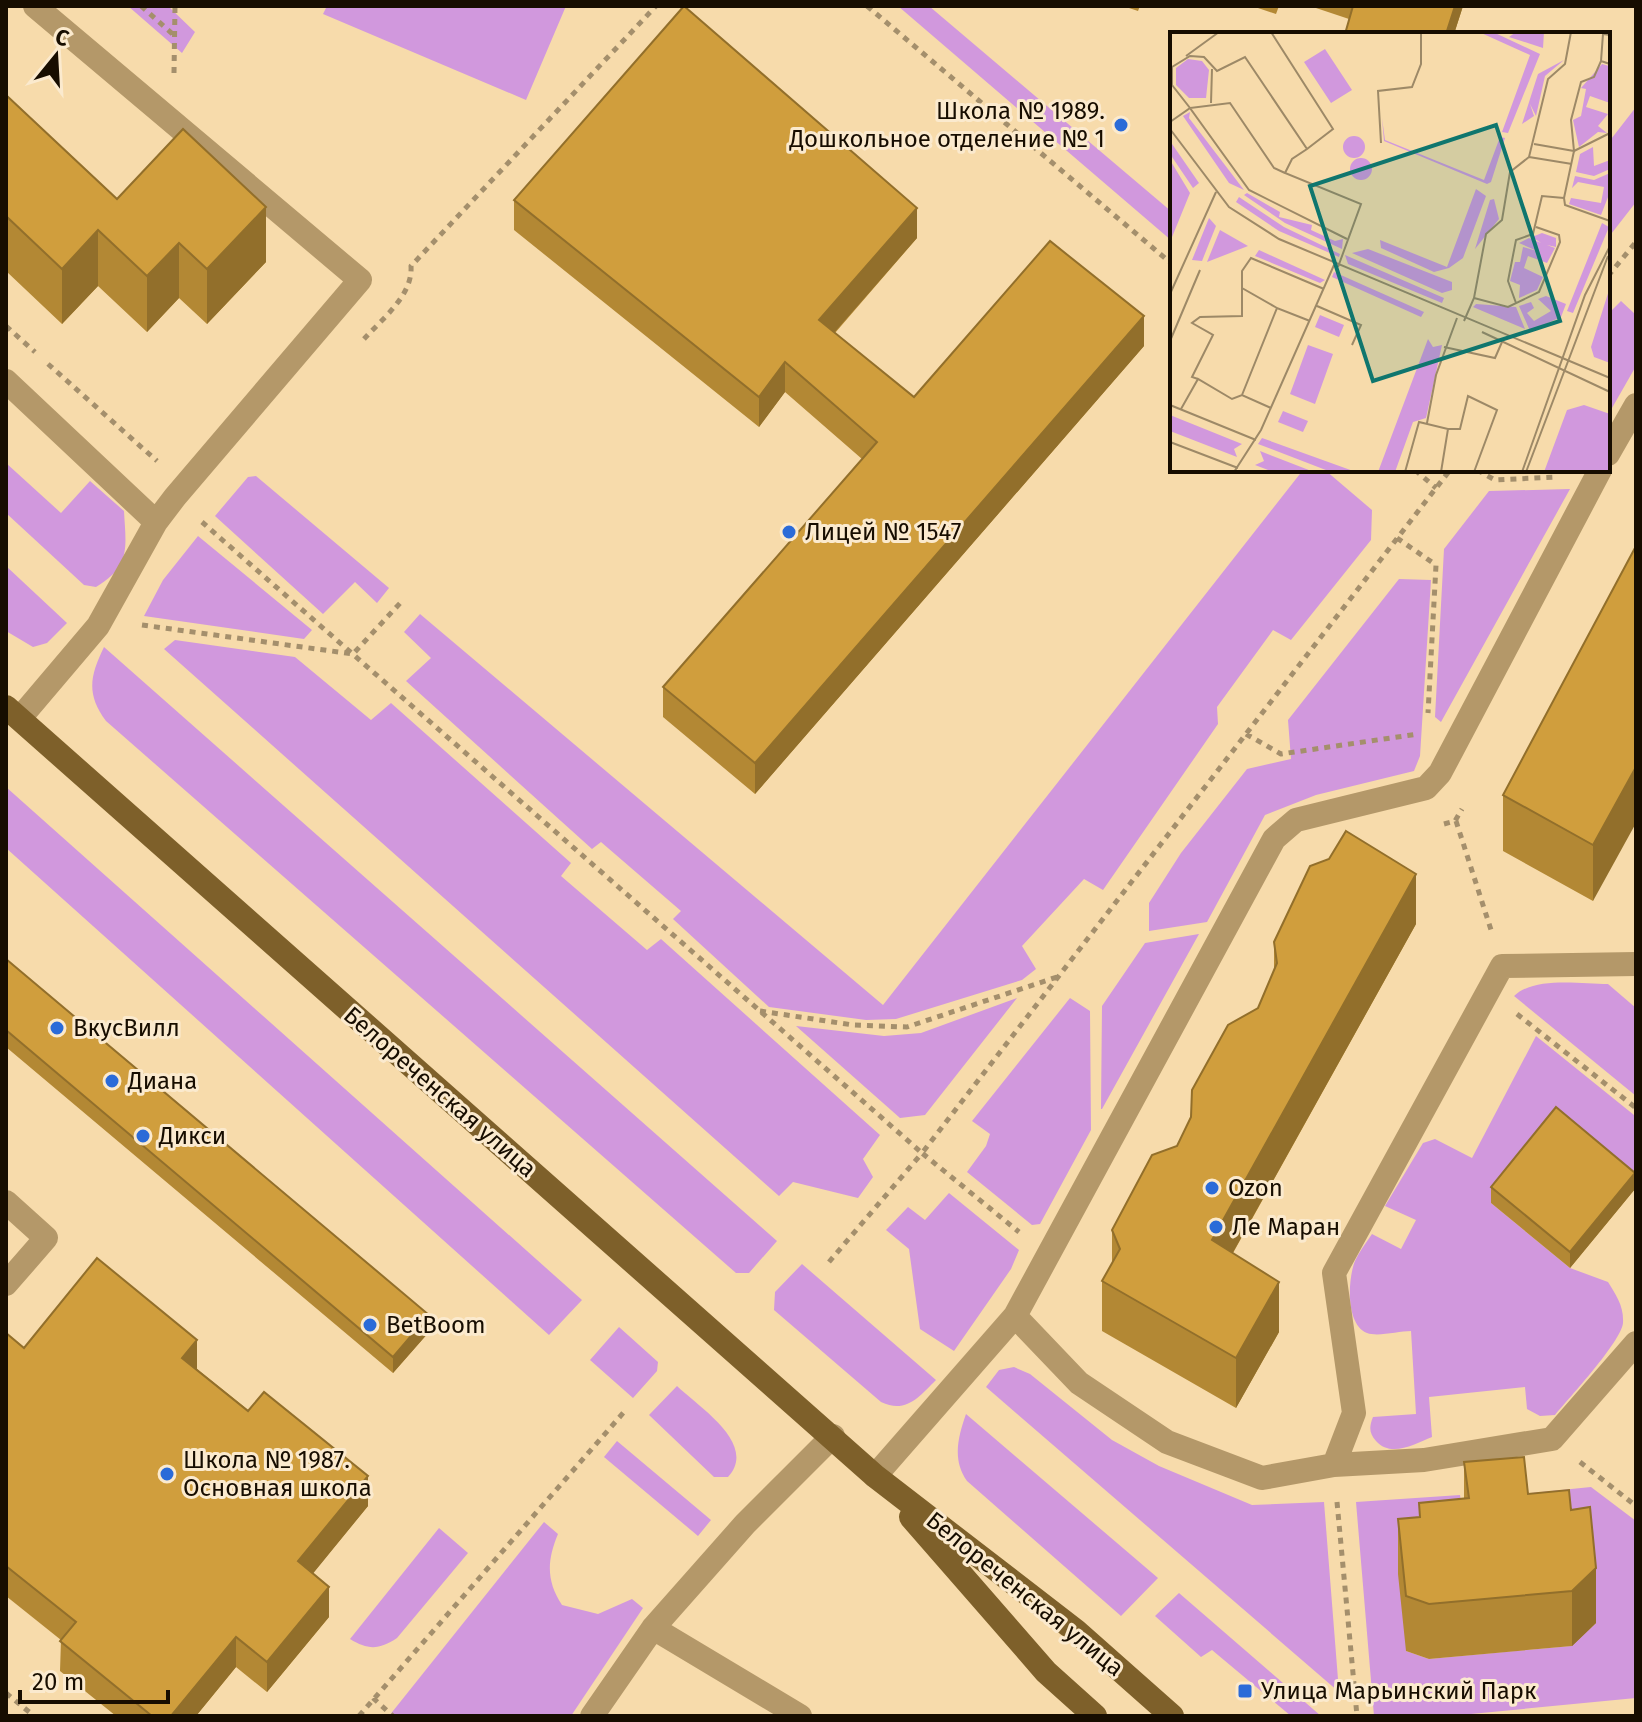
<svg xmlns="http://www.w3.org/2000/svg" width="1642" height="1722" font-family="'Fira Sans',sans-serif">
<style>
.green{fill:#d198dd}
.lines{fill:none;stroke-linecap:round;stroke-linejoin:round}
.path{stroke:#a48f6c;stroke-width:5;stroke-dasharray:6 6;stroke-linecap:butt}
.minor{stroke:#b49869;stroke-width:24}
.major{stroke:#7e602a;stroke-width:24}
.wall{fill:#b38834}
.shaded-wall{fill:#926f2b}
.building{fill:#d09e3d;stroke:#926f2b;stroke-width:2}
.poi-dot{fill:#2b6bd8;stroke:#fbeace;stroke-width:3}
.labels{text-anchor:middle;stroke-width:6;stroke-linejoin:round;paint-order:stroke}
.poi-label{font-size:24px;fill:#170d00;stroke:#fbeace;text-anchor:start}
.street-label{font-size:24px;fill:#170d00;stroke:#fbeace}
.inset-road{fill:none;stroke:#9d8967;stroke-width:2}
.view{fill:#0f766e;fill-opacity:0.15;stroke:#0f766e;stroke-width:4}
.inset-edge{fill:none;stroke:#170d00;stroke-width:4}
</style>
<rect width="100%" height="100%" fill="#f7dbab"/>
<!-- green -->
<path class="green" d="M 128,6 L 168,6 L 195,32 L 182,53 Z
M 327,6 L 566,6 L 526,100 L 323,14 Z
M 898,6 L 929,6 L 1172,212 L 1172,241 Z
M 1636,107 L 1636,202 L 1608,238 L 1608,143 Z
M 1621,301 L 1636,315 L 1636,366 L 1608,415 L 1608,314 Z
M 6,463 L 61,513 L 90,481 L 124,511 C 126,548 131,566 96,587 L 84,585 L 6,513 Z
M 1303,470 L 1325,470 L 1372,510 L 1371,540 L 1291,640 L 1273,630 L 1217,707 L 1218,724 L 1103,890 L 1084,879 L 1022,946 L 1036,969 L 1022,980 L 896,1019 L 866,1020 L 769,1007 L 673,919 L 681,911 L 601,842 L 592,849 L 406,681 L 431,658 L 404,632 L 420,614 L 883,1005 Z
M 256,476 L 389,588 L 377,603 L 355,582 L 323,614 L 215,516 L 248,477 Z
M 1570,489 L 1441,722 L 1435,717 L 1444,549 L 1489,491 Z
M 198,536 L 312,630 L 304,639 L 144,616 L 163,580 Z
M 6,566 L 67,623 L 47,643 L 33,647 L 6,631 Z
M 1399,579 L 1431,580 L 1420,756 L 1414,771 L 1316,795 L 1265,815 L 1207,922 L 1149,931 L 1149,903 L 1181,853 L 1247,769 L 1291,759 L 1288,720 Z
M 175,640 L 295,657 L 371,720 L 391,703 L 571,863 L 561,876 L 647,950 L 661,939 L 880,1135 L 863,1159 L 873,1177 L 858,1198 L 793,1182 L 779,1196 L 164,649 Z
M 104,647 L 777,1241 L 749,1273 L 736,1273 L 106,721 C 86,694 90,676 104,647 Z
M 6,787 L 582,1300 L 549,1335 L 6,848 Z
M 1199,934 L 1102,1109 L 1101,1109 L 1102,1006 L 1145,943 Z
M 1608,984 L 1636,1008 L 1636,1096 L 1514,996 C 1535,976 1581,984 1608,984 Z
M 1017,998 L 925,1115 L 900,1118 L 796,1026 L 884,1036 L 921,1033 Z
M 1070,998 L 1090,1011 L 1091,1130 L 1040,1224 L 1032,1225 L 967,1172 L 986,1146 L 990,1134 L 972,1121 Z
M 1536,1036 L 1634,1115 L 1636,1113 L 1636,1189 L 1556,1124 L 1491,1203 L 1570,1268 L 1608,1282 C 1616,1295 1624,1306 1623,1323 C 1621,1342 1569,1398 1555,1415 L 1540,1416 L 1527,1409 L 1525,1387 L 1429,1397 L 1432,1437 C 1415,1444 1391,1458 1376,1441 C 1369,1433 1369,1427 1373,1417 L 1416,1414 L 1411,1331 C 1399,1331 1378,1337 1367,1333 C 1345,1324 1348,1278 1355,1261 C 1359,1252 1366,1243 1372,1234 L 1401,1249 L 1416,1220 L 1385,1206 L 1423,1143 L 1435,1139 L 1472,1158 Z
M 949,1193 L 1019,1250 L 1011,1269 L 954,1351 L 920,1329 L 909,1249 L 886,1230 L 908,1207 L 925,1220 Z
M 802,1264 L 936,1380 C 919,1397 906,1414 881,1402 L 774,1310 L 775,1292 Z
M 619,1327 L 658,1362 L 657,1371 L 633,1398 L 590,1360 Z
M 1014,1367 L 1030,1374 L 1112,1440 L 1159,1466 L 1252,1505 L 1324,1502 L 1339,1692 L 986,1387 L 999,1370 Z
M 677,1386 C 700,1408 758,1444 728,1477 L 714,1477 L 649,1415 Z
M 966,1414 L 1158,1578 L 1121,1616 L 967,1481 C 952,1460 958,1437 966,1414 Z
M 617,1441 L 711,1520 L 698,1536 L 604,1457 Z
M 1591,1487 L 1636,1521 L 1636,1698 L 1450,1716 L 1374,1716 L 1356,1502 L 1460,1495 L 1469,1553 L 1406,1651 L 1429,1659 L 1571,1646 L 1596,1623 L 1590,1563 L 1522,1494 Z
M 544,1522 L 558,1534 C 547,1560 546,1581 562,1605 L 598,1614 L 632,1599 L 643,1608 L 571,1716 L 389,1716 Z
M 439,1528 L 468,1553 L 397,1638 C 379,1650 368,1650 350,1639 Z
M 1179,1593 L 1321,1716 L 1291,1716 L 1212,1650 L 1201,1657 L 1155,1616 Z"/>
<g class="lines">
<!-- path -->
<path class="path" d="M 141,6 L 176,37
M 867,6 L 1172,264
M 174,73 L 175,6
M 1608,276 L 1636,242
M 6,326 L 35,352
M 364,339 C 383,318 413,295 411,266 L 656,6
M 48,364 L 157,461
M 1415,470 L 1436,488
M 1477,470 L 1495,480 L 1556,477
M 202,522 L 922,1153 L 1450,470
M 1397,538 L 1436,565 L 1428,713
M 142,625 L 353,654 L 403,600
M 1246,734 L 1281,754 L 1418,734
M 1456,821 L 1492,933
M 1444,824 L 1455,821 L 1462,809
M 760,1011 L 853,1025 L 907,1027 L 1057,977
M 1517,1014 L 1636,1108
M 829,1262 L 922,1153 L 1019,1232
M 1580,1462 L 1636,1506
M 1337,1502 L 1357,1716
M 6,1693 L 34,1716
M 373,1698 L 393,1716
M 359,1716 L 624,1412"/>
<!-- minor -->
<path class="minor" d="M 6,381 L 156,522
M 1608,454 L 1636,405
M 20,718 L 98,626 L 156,522 L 175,497 L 360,280 L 35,6
M 6,1202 L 46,1238 L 6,1284
M 1015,1316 L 1079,1383 L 1167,1442 L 1262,1478 L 1334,1465 L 1424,1460 L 1552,1439 L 1636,1343
M 1334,1465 L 1354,1413 L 1334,1273 L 1502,966 L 1636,964
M 875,1476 L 1015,1316 L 1274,839 L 1296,820 L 1426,788 L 1440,773 L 1600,470
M 653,1628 L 800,1716
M 592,1716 L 653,1628 L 745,1524 L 833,1436"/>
<!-- major -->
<path class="major" d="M 6,707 L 875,1476 L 1076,1631 L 1172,1716
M 911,1517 L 1046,1672 L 1095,1716"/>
</g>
<!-- wall -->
<path class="wall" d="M 1123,6 L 1140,6 L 1138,11 Z
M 1252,6 L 1279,6 L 1276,14 Z
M 1310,6 L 1463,6 L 1454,34 L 1345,34 L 1349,19 Z
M 6,95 L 117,199 L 266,262 L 207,324 L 179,298 L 147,332 L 98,286 L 62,324 L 6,271 Z
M 514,200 L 917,238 L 835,333 L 914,397 L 1144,346 L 755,794 L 663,717 L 663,687 L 862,459 L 785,392 L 759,427 L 514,230 Z
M 1636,546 L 1593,901 L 1503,851 L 1503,795 Z
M 1416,924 L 1233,1253 L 1279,1332 L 1236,1408 L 1102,1331 L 1102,1281 L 1112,1263 L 1112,1230 L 1177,1146 L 1258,1008 L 1274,971 L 1274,942 Z
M 6,959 L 429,1332 L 393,1373 L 6,1047 Z
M 1491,1187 L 1635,1189 L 1570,1268 L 1491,1203 Z
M 6,1333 L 24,1348 L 197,1369 L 368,1506 L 312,1574 L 329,1617 L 267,1692 L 236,1667 L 196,1716 L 116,1716 L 60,1671 L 61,1640 L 6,1596 Z
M 1464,1462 L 1528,1494 L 1571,1510 L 1596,1623 L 1572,1646 L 1429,1659 L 1406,1651 L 1398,1574 L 1398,1519 L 1419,1517 L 1419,1503 L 1464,1499 Z"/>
<!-- shaded-wall -->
<path class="shaded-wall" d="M 1455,6 L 1463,6 L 1454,34 L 1446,34 Z
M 266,207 L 266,262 L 207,324 L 207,269 Z
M 917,208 L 917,238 L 819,350 L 819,320 Z
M 98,230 L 98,286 L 62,324 L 62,269 Z
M 179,243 L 179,298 L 147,332 L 147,276 Z
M 1144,316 L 1144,346 L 755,794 L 755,763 Z
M 785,362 L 785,392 L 759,427 L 759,397 Z
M 1636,767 L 1636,823 L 1593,901 L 1593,845 Z
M 1416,874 L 1416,924 L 1212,1290 L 1212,1240 Z
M 1635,1173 L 1635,1189 L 1570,1268 L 1570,1252 Z
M 1279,1282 L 1279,1332 L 1236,1408 L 1236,1358 Z
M 429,1315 L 429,1332 L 393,1373 L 393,1357 Z
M 197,1340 L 197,1370 L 182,1358 Z
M 368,1476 L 368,1506 L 298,1592 L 298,1561 Z
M 1596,1568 L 1596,1623 L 1572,1646 L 1572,1591 Z
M 329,1587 L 329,1617 L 267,1692 L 267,1662 Z
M 236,1637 L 236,1667 L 196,1716 L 171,1716 Z"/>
<!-- building -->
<path class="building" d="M 684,6 L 917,208 L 819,320 L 914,397 L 1050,241 L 1144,316 L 755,763 L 663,687 L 877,442 L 785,362 L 759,397 L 514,200 Z
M 1353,6 L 1455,6 L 1446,34 L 1345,34 Z
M 6,95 L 117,199 L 183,129 L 266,207 L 207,269 L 179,243 L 147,276 L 98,230 L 62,269 L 6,216 Z
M 1636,546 L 1636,767 L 1593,845 L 1503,795 Z
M 1346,831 L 1416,874 L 1212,1240 L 1279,1282 L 1236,1358 L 1102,1281 L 1120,1249 L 1112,1230 L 1152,1155 L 1177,1146 L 1191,1117 L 1192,1090 L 1228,1025 L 1258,1008 L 1277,963 L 1274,942 L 1310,866 L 1329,859 Z
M 6,959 L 429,1315 L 393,1357 L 6,1030 Z
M 1556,1107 L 1635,1173 L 1570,1252 L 1491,1187 Z
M 97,1258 L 197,1340 L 182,1358 L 248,1411 L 264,1392 L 368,1476 L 298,1561 L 329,1587 L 267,1662 L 236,1637 L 171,1716 L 152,1716 L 60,1641 L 76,1622 L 6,1566 L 6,1333 L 24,1348 Z
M 1524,1457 L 1528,1494 L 1569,1490 L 1571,1510 L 1590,1507 L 1596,1568 L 1572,1591 L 1429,1604 L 1406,1596 L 1398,1519 L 1420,1517 L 1419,1503 L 1469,1498 L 1464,1462 Z"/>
<!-- markers -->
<g class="poi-dot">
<circle cx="1121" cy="125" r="8"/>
<circle cx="789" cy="532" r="8"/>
<circle cx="57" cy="1028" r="8"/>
<circle cx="112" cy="1081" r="8"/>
<circle cx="143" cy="1136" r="8"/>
<circle cx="1212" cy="1188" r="8"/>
<circle cx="1216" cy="1227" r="8"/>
<circle cx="370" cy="1325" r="8"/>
<circle cx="167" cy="1474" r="8"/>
<rect x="1237" y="1683" width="16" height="16" rx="4"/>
</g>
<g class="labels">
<!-- poi labels -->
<g class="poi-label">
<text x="1105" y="119" text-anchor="end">Школа № 1989.<tspan x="1105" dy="28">Дошкольное отделение № 1</tspan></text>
<text x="805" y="540">Лицей № 1547</text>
<text x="73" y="1036">ВкусВилл</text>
<text x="128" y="1089">Диана</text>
<text x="159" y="1144">Дикси</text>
<text x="1228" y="1196">Ozon</text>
<text x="1232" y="1235">Ле Маран</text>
<text x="386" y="1333">BetBoom</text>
<text x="183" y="1468">Школа № 1987.<tspan x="183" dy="28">Основная школа</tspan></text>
<text x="1261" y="1699">Улица Марьинский Парк</text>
</g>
<!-- street labels -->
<g class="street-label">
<text transform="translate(440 1092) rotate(41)" y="8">Белореченская улица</text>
<text transform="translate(1025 1594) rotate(39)" y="8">Белореченская улица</text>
</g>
</g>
<!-- overview -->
<g transform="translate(1170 32)">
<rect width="440" height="440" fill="#f7dbab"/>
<path d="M 309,0 L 323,0 L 370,22 L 338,101 L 332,100 L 360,23 ZM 346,0 L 374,0 L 373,16 L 339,5 ZM 155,17 L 182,58 L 161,71 L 134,30 ZM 18,27 L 32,29 L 39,38 L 36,66 L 19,66 L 6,53 L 6,36 ZM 394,28 L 375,44 L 366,84 L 360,72 L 364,84 L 352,92 L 368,42 ZM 432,32 L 439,34 L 440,71 L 420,64 L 416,75 L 438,82 L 428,94 L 437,101 L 428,100 L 409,115 L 403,88 L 411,84 L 416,57 L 411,56 ZM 20,80 L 19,86 L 74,158 L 59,151 L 13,84 ZM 212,86 L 215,108 L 314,148 L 330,105 L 335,106 L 321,150 L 317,152 L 214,109 ZM173 115a11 11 0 1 1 22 0a11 11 0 1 1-22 0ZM 0,109 L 29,151 L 23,156 L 0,122 ZM 423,115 L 424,134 L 440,128 L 440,137 L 424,144 L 406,140 L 410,122 ZM180 137a11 11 0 1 1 22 0a11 11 0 1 1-22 0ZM 0,128 L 20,161 L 0,210 ZM 440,141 L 440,160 L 431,183 L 399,172 L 401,166 L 431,171 L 434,155 L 408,150 L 402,156 L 405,144 L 424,148 ZM 306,157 L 316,164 L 293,226 L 279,236 L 264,240 L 211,216 L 210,208 L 277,235 ZM 77,161 L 110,180 L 109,185 L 142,193 L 141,198 L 165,209 L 173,207 L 172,217 L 115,191 L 74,163 ZM 69,165 L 114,195 L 170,222 L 169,225 L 109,199 L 66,170 ZM 324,167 L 329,187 L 305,217 L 320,168 ZM 39,186 L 46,194 L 32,229 L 22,228 ZM 432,191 L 439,195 L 403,281 L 397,279 ZM 50,198 L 78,214 L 37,230 ZM 372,201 L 386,206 L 386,215 L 377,213 L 385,216 L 377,231 L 358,224 L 354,236 L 373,245 L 367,258 L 349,266 L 350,253 L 340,249 L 345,230 L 350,230 L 353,215 L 367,219 L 349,211 L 359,206 L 371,211 L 362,205 ZM 198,217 L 282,250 L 282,258 L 272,261 L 182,221 ZM 89,218 L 155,248 L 150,251 L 85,224 ZM 175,223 L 274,266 L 272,271 L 178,232 ZM 164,240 L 254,280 L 251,285 L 162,245 ZM 440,255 L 440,331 L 424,325 L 421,315 ZM 376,264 L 396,272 L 391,285 L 360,299 L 349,274 L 361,270 L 364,276 L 357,281 L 364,289 L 381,279 L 368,267 ZM 306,272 L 346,275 L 355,297 L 303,275 ZM 150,283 L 174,293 L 169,305 L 145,295 ZM 258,307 L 263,315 L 272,313 L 256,386 L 243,390 L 225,440 L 208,440 ZM 138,313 L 163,322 L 145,372 L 120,362 ZM 414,373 L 440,382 L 440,440 L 374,440 L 397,378 ZM 113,379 L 138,389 L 133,400 L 108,390 ZM 0,383 L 72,412 L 64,417 L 67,425 L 0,399 ZM 92,406 L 186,440 L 161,440 L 88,412 ZM 90,419 L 144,440 L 103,440 L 85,433 L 94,429 Z" fill="#d198dd"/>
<path class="inset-road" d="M 101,0 L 163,97 L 137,117M 16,24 L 49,0M 431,29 L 433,2 L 440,3M 41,71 L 42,37M 0,90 L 20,76 L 2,53 L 2,35 L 20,24 L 34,25 L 47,39 L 75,25 L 137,117 L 122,127 L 115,141 L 191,172 L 168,235M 0,97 L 59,175 L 109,207 L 440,346M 440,101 L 404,119 L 394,166 L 395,173 L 440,189M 211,111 L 208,59 L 242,55 L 251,32 L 251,0M 364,112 L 404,119 L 401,88 L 411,50 L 424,45 L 431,29 L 440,32M 359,125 L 402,132M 115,141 L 104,136 L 60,71 L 20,76 L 79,158 L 177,207M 0,262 L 46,160M 304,266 L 338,275 L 369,260 L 390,210 L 389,203 L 366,195M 346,271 L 338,249 L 346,208 L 363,202 L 372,164 L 394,166M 147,274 L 191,293 L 182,313M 107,276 L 72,256 L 72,239 L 81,226 L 154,257M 294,289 L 304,266 L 316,202 L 332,188 L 340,140 L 359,125 L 378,47 L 395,32 L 401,0M 312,300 L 440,360M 0,309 L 30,238M 274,315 L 325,326 L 332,310M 28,347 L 22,345 L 43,303 L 22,291 L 30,285 L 72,284 L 72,256M 72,363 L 107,276 L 140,289M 0,373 L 86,408M 11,377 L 28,347 L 62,367 L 72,363 L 101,376M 257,391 L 266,343 L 287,286M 278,397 L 290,397 L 298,364 L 327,378 L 304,440M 0,410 L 68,436M 64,440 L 91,398 L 164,233M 235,440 L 249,390 L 278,397 L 271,440M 352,440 L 415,263 L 440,214M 356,440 L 438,224"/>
<path class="view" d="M 326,93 L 390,289 L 203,349 L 140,154 Z"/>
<rect width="440" height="440" class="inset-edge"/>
</g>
<!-- border -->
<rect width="1642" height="1722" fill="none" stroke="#170d00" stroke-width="16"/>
<!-- north arrow -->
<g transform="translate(56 56) rotate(18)" stroke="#fbeace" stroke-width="6" paint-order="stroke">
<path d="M0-6L14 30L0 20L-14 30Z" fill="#170d00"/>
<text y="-12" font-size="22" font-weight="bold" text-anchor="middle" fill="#170d00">С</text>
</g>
<!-- scale -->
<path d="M20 1690v12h148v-12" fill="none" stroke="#170d00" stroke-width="4"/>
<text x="32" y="1690" font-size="24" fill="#170d00" stroke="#fbeace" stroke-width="6" paint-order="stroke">20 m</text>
</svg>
